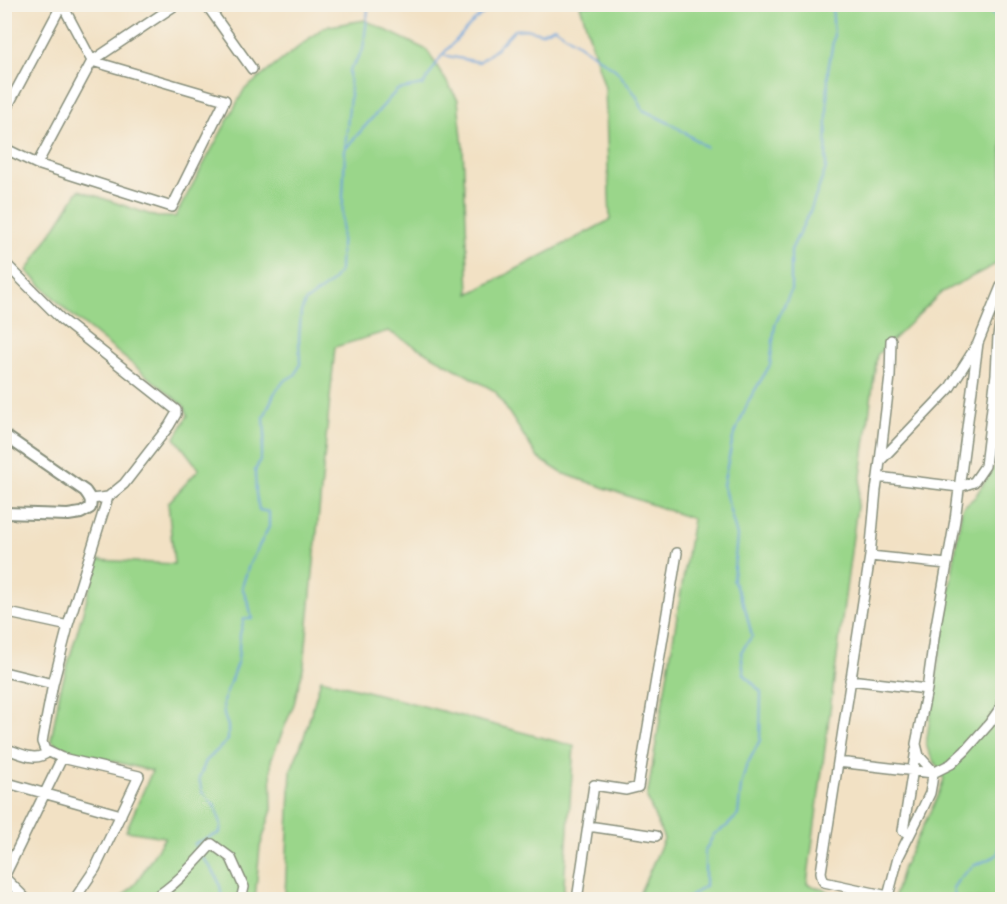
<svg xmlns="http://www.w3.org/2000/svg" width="1007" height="904" font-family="Vollkorn,serif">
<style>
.green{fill:#9ad68a;stroke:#5c8a5f;stroke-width:1.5}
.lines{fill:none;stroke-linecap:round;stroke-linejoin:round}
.stream{stroke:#6ea3db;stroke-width:2}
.minor-casing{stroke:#888f7c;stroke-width:12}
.tertiary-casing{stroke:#888f7c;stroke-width:14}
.minor{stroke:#fff;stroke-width:9}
.tertiary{stroke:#fff;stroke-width:10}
</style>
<rect width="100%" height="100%" fill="#f7f3e8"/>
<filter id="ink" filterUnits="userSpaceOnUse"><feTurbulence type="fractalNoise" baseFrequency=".0167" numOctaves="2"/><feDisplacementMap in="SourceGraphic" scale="12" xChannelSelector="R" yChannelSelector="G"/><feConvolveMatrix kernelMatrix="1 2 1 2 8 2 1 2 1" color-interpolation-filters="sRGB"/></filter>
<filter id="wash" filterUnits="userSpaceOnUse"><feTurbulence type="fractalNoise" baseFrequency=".008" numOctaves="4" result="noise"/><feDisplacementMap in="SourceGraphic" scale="24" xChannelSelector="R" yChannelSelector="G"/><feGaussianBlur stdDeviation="1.35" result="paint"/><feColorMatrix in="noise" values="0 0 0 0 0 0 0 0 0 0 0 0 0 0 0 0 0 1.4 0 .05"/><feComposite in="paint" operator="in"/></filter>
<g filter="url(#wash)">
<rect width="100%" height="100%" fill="#f2e1c4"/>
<!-- green -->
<path class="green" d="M 580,5 L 1002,5 L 1002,261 L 942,292 L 877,355 L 807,884 L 851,899 L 637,899 L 664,839 L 647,798 L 693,519 L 562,473 L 538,458 L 495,391 L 388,331 L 335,347 L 304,665 L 294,704 L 271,760 L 272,809 L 260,847 L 255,899 L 120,899 L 136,883 L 165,837 L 126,831 L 152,771 L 60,748 L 51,740 L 60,691 L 98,560 L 174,564 L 168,503 L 199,469 L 175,438 L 188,415 L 184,406 L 68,312 L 27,271 L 79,190 L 157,217 L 175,217 L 244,90 L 324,27 L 365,20 L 427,50 L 458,100 L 463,147 L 469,294 L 610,220 L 605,88 Z
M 1002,419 L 1002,899 L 893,900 L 903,867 L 936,800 L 944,779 L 929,753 L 926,744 L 962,508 L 975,497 L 995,465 Z
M 321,679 L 574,746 L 563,899 L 299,900 L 285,895 L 291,770 L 304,737 Z"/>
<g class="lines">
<!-- stream -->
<path class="stream" d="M 981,4 L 1002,21
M 442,55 L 479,62 L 494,51 L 514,30 L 526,29 L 541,33 L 554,27 L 616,70 L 636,95 L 643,110 L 675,126 L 706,147
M 345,149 L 397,90 L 423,85 L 442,55 L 474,21 L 495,4
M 199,853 L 194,844 L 220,833 L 221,824 L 215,806 L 202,792 L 199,778 L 206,761 L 228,740 L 228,726 L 224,715 L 223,702 L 238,660 L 240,634 L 244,619 L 252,619 L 249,605 L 242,587 L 249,565 L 269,527 L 269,512 L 259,510 L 256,494 L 255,471 L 260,460 L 265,435 L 264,417 L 274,394 L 284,381 L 296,374 L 300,364 L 299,338 L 301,312 L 305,302 L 332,282 L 340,270 L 345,149 L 350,96 L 349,71 L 363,50 L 368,10 L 366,4
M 202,857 C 213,869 223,883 221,900
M 685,900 L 705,886 L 705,851 L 714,834 L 727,826 L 738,815 L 741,786 L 746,767 L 760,740 L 761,692 L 744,674 L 741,652 L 752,636 L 745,608 L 733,580 L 737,536 L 723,485 L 733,438 L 749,400 L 770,365 L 775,325 L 791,290 L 791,250 L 811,209 L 826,168 L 828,70 L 834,36 L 832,4
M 958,900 L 955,897 L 953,888 L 959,879 L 973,866 L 994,857 L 998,854 L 1002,834"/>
</g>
</g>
<g filter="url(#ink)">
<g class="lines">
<defs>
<path id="minor" d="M 206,4 L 252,69
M 4,113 L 62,4
M 4,148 L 37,164 L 172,207 L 225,100 L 92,61 L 62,4
M 37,164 L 92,61 L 177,4
M 4,262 L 62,320 L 176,410 L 176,414 L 169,426 L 124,484 L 108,497 L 91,499
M 977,345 L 949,389 L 880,461 L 878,477 L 959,487 L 974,482 L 985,466 L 996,374 L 998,336 L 1002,312
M 880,461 L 890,376 L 891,340
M 878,477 L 876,490 L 870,556 L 821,872 L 822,877 L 824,882 L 888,896
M 870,556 L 947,564
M 4,612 L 64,625 L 67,628
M 4,672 L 53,684
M 850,680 L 927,689
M 4,748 C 20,753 35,763 48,752
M 62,758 L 139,776 L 95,869 L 74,900
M 838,762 L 933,773 L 951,764 L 965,751 L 989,724 L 1001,707 L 1002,699
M 4,782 L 121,815
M 588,826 L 656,836
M 903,831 L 916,750
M 4,877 L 62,758 L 45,750 L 42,742 L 43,736 L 53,684 L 67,630 L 67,628 L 108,497
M 4,877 L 27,900
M 151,900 C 176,885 193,865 212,844 L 231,858 L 244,887 L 241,900
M 577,900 L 594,785 L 626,790 L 638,787 L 677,553
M 887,900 L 898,858 L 922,810 L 930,793 L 932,782 L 933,773 L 930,768 L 919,756 L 916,744 L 927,689 L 935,631 L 955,520 L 978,343 L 1002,284
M 1000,900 L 1002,895"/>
<path id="tertiary" d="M 4,435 L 85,491 C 90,498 92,500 90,508 L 81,513 L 68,515 L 4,513"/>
</defs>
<!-- minor casing -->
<use href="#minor" class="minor-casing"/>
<!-- tertiary casing -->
<use href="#tertiary" class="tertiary-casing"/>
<!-- minor -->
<use href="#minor" class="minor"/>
<!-- tertiary -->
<use href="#tertiary" class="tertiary"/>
</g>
</g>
<!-- margin -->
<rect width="1007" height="904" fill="none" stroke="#f7f3e8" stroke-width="24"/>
</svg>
